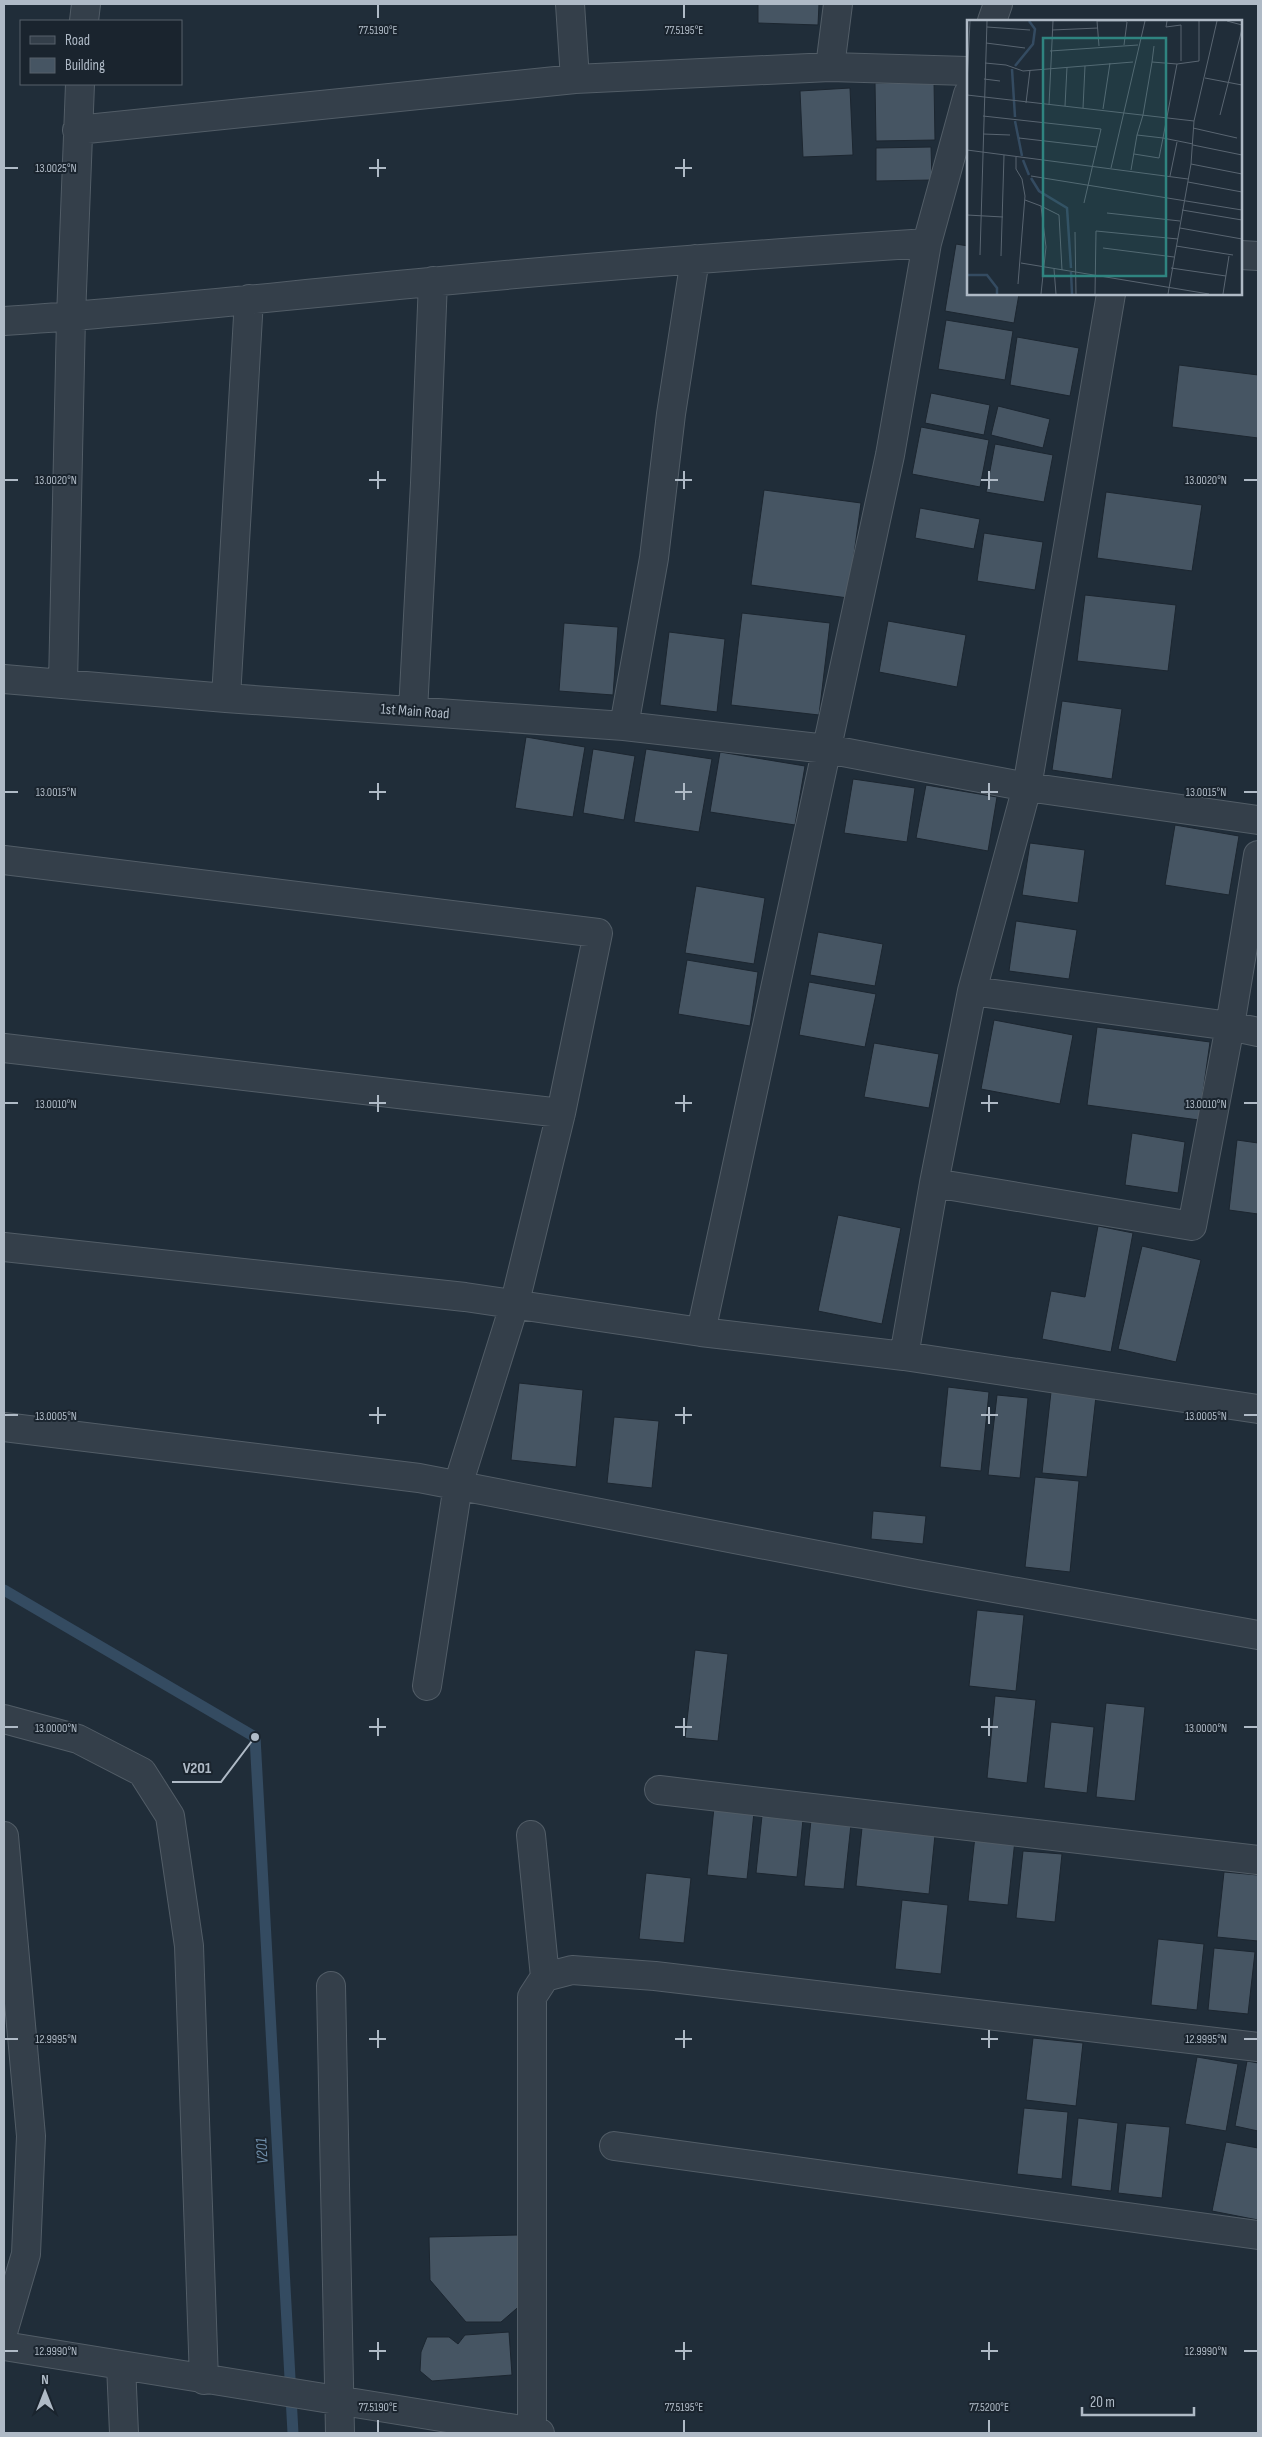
<svg xmlns="http://www.w3.org/2000/svg" width="1262" height="2437" font-family="'Sofia Sans Condensed',sans-serif">
<style>
.lines{fill:none;stroke-linecap:round;stroke-linejoin:round}
.stream{stroke:#344b61;stroke-width:11}
.building{fill:#465563;stroke:#1c2630}
.minor-casing{stroke:#525d67;stroke-width:30}
.minor{stroke:#343f4a;stroke-width:28}
.ticks{fill:none;stroke:#afbac6;stroke-width:2}
.labels{text-anchor:middle;stroke-width:4;stroke-linejoin:round;paint-order:stroke}
.street-label{font-size:15px;fill:#afbac6;stroke:#1a242e}
.water-label{font-size:16px;font-style:italic;fill:#6f8eaa;stroke:#1a242e}
.inset-river{fill:none;stroke:#344b61;stroke-width:2.5}
.inset-road{fill:none;stroke:#596571;stroke-width:1}
.view{fill:#2f8480;fill-opacity:0.15;stroke:#2f8480;stroke-width:2.5}
.inset-edge{fill:none;stroke:#afbac6;stroke-width:2.5}
.ticks-label{font-size:12px;text-anchor:middle;fill:#afbac6;stroke:#1a242e;stroke-width:4;stroke-linejoin:round;paint-order:stroke}
.leader{fill:none;stroke:#afbac6;stroke-width:2}
.callout-dot{fill:#afbac6;stroke:#1a242e;stroke-width:2}
.callout-label{font-size:16px;text-anchor:middle;font-weight:bold;fill:#afbac6;stroke:#1a242e;stroke-width:4;stroke-linejoin:round;paint-order:stroke}
</style>
<rect width="100%" height="100%" fill="#202d39"/>
<g class="lines">
<!-- stream -->
<path class="stream" d="M 4,1590 L 255,1737 L 293,2433"/>
</g>
<!-- building -->
<path class="building" d="M 758,4 L 819,4 L 818,25 L 758,23 Z
M 934,82 L 935,140 L 876,141 L 875,83 Z
M 850,88 L 853,155 L 803,157 L 800,91 Z
M 931,147 L 932,180 L 876,181 L 876,148 Z
M 956,244 L 968,246 L 968,294 L 1019,294 L 1014,323 L 945,311 Z
M 946,320 L 1013,331 L 1005,380 L 938,369 Z
M 1017,337 L 1079,348 L 1070,396 L 1010,385 Z
M 1179,365 L 1258,375 L 1258,438 L 1172,427 Z
M 931,393 L 990,405 L 984,435 L 925,423 Z
M 998,406 L 1050,419 L 1043,448 L 991,435 Z
M 921,427 L 989,440 L 980,487 L 912,474 Z
M 995,444 L 1053,455 L 1044,502 L 986,492 Z
M 764,490 L 861,503 L 848,598 L 751,585 Z
M 1106,492 L 1202,505 L 1192,571 L 1097,558 Z
M 920,508 L 980,519 L 974,549 L 915,538 Z
M 984,533 L 1043,542 L 1035,590 L 977,581 Z
M 1085,595 L 1176,605 L 1168,671 L 1077,661 Z
M 742,613 L 830,623 L 819,715 L 731,705 Z
M 888,621 L 966,635 L 957,687 L 879,672 Z
M 564,623 L 618,627 L 613,695 L 559,691 Z
M 669,632 L 725,639 L 717,712 L 660,705 Z
M 1062,701 L 1122,709 L 1112,779 L 1052,770 Z
M 526,737 L 585,747 L 573,817 L 515,808 Z
M 593,749 L 635,756 L 624,820 L 583,813 Z
M 646,749 L 712,759 L 699,832 L 634,822 Z
M 720,752 L 805,766 L 795,825 L 710,812 Z
M 853,779 L 915,788 L 907,842 L 844,833 Z
M 926,785 L 997,797 L 988,851 L 916,838 Z
M 1175,825 L 1239,836 L 1229,895 L 1165,885 Z
M 1030,843 L 1085,850 L 1078,903 L 1022,895 Z
M 696,886 L 765,898 L 754,964 L 685,953 Z
M 1016,921 L 1077,930 L 1069,979 L 1009,971 Z
M 818,932 L 883,944 L 875,986 L 810,975 Z
M 687,960 L 758,972 L 750,1026 L 678,1014 Z
M 809,982 L 876,994 L 865,1047 L 799,1035 Z
M 994,1020 L 1073,1035 L 1060,1104 L 981,1089 Z
M 1097,1027 L 1210,1042 L 1199,1120 L 1087,1105 Z
M 874,1043 L 939,1054 L 929,1108 L 864,1097 Z
M 1132,1133 L 1185,1142 L 1178,1193 L 1125,1185 Z
M 1237,1140 L 1258,1143 L 1258,1214 L 1229,1210 Z
M 838,1215 L 901,1228 L 882,1324 L 818,1311 Z
M 1098,1226 L 1133,1233 L 1111,1352 L 1042,1339 L 1051,1291 L 1085,1297 Z
M 1142,1246 L 1201,1260 L 1176,1362 L 1118,1349 Z
M 519,1383 L 583,1390 L 576,1467 L 511,1460 Z
M 948,1387 L 989,1392 L 981,1471 L 940,1467 Z
M 1051,1392 L 1096,1396 L 1087,1477 L 1042,1473 Z
M 997,1395 L 1028,1398 L 1020,1478 L 988,1475 Z
M 614,1417 L 659,1421 L 652,1488 L 607,1483 Z
M 1035,1477 L 1079,1481 L 1070,1572 L 1025,1567 Z
M 873,1511 L 926,1516 L 923,1544 L 871,1539 Z
M 977,1610 L 1024,1615 L 1016,1691 L 969,1686 Z
M 695,1650 L 728,1654 L 718,1741 L 685,1738 Z
M 995,1696 L 1036,1700 L 1027,1783 L 987,1778 Z
M 1106,1703 L 1145,1707 L 1135,1801 L 1096,1797 Z
M 1051,1722 L 1094,1727 L 1087,1793 L 1044,1788 Z
M 715,1798 L 755,1803 L 747,1879 L 707,1875 Z
M 763,1806 L 804,1810 L 797,1877 L 756,1873 Z
M 812,1811 L 852,1815 L 844,1889 L 804,1886 Z
M 863,1818 L 936,1825 L 929,1894 L 856,1886 Z
M 975,1836 L 1015,1840 L 1008,1905 L 968,1901 Z
M 1023,1851 L 1062,1854 L 1055,1922 L 1016,1918 Z
M 1224,1872 L 1258,1875 L 1258,1941 L 1217,1937 Z
M 646,1873 L 691,1878 L 684,1943 L 639,1939 Z
M 902,1900 L 948,1905 L 941,1974 L 895,1969 Z
M 1158,1939 L 1204,1944 L 1197,2010 L 1151,2005 Z
M 1214,1948 L 1255,1952 L 1248,2014 L 1208,2010 Z
M 1033,2038 L 1083,2043 L 1076,2106 L 1026,2100 Z
M 1197,2057 L 1238,2064 L 1226,2131 L 1185,2124 Z
M 1247,2061 L 1258,2063 L 1258,2131 L 1235,2126 Z
M 1024,2108 L 1068,2112 L 1062,2179 L 1017,2174 Z
M 1078,2118 L 1118,2123 L 1111,2191 L 1071,2186 Z
M 1126,2123 L 1170,2127 L 1162,2198 L 1118,2193 Z
M 1226,2142 L 1258,2148 L 1258,2220 L 1212,2211 Z
M 518,2235 L 523,2303 L 501,2322 L 466,2322 L 430,2280 L 429,2237 Z
M 509,2332 L 512,2375 L 432,2381 L 420,2371 L 421,2352 L 427,2337 L 449,2337 L 458,2344 L 465,2335 Z"/>
<g class="lines">
<defs>
<path id="minor" d="M 570,4 L 575,79
M 84,21 L 86,4
M 992,21 L 998,4
M 830,67 L 838,4
M 77,130 L 575,79 L 830,67 L 968,71
M 1241,255 L 1258,256
M 4,321 C 146,312 288,295 430,282 C 596,266 761,254 927,243
M 4,679 L 226,698 L 624,726 L 827,749 L 1027,787 L 1258,820
M 63,684 L 71,317 L 80,84
M 226,698 L 249,299
M 413,711 L 425,483 L 433,281
M 624,726 L 654,558 L 671,414 L 695,259
M 4,860 L 598,933 L 561,1113 L 514,1306 L 458,1485 L 427,1686
M 972,991 L 1230,1026 L 1258,855
M 4,1048 L 561,1113
M 934,1183 L 1192,1226 L 1230,1026 L 1258,1032
M 4,1247 L 465,1297 L 701,1332 L 904,1356 L 1258,1409
M 701,1332 L 890,455 L 927,243 L 968,94
M 904,1356 L 934,1183 L 972,991 L 1027,787 L 1111,294
M 4,1427 L 419,1478 L 916,1574 L 1258,1635
M 4,1719 L 78,1739 L 142,1772 L 170,1816 L 189,1946 L 204,2380
M 659,1790 L 1258,1860
M 531,1835 L 545,1977
M 4,1836 L 31,2136 L 26,2254 L 4,2329
M 331,1986 L 340,2433
M 614,2146 L 1258,2235
M 4,2346 L 540,2433
M 121,2365 L 124,2433
M 532,2433 L 532,1997 L 545,1977 L 572,1970 L 655,1976 L 1258,2047"/>
</defs>
<!-- minor casing -->
<use href="#minor" class="minor-casing"/>
<!-- minor -->
<use href="#minor" class="minor"/>
</g>
<!-- ticks -->
<path class="ticks" d="M 378,5 L 378,18M 684,5 L 684,18M 378,159 L 378,177M 684,159 L 684,177M 5,168 L 18,168M 369,168 L 386,168M 675,168 L 692,168M 378,471 L 378,489M 684,471 L 684,489M 989,471 L 989,489M 5,480 L 18,480M 369,480 L 386,480M 675,480 L 692,480M 981,480 L 998,480M 1244,480 L 1257,480M 378,783 L 378,800M 684,783 L 684,800M 989,783 L 989,800M 5,792 L 18,792M 369,792 L 386,792M 675,792 L 692,792M 981,792 L 998,792M 1244,792 L 1257,792M 378,1095 L 378,1112M 684,1095 L 684,1112M 989,1095 L 989,1112M 5,1103 L 18,1103M 369,1103 L 386,1103M 675,1103 L 692,1103M 981,1103 L 998,1103M 1244,1103 L 1257,1103M 378,1407 L 378,1424M 684,1407 L 684,1424M 989,1407 L 989,1424M 5,1415 L 18,1415M 369,1415 L 386,1415M 675,1415 L 692,1415M 981,1415 L 998,1415M 1244,1415 L 1257,1415M 378,1718 L 378,1736M 684,1718 L 684,1736M 989,1718 L 989,1736M 5,1727 L 18,1727M 369,1727 L 386,1727M 675,1727 L 692,1727M 981,1727 L 998,1727M 1244,1727 L 1257,1727M 378,2030 L 378,2048M 684,2030 L 684,2048M 989,2030 L 989,2048M 5,2039 L 18,2039M 369,2039 L 386,2039M 675,2039 L 692,2039M 981,2039 L 998,2039M 1244,2039 L 1257,2039M 378,2342 L 378,2360M 684,2342 L 684,2360M 989,2342 L 989,2360M 5,2351 L 18,2351M 369,2351 L 386,2351M 675,2351 L 692,2351M 981,2351 L 998,2351M 1244,2351 L 1257,2351M 378,2420 L 378,2432M 684,2420 L 684,2432M 989,2420 L 989,2432"/>
<g class="labels">
<!-- street labels -->
<g class="street-label">
<text transform="translate(415 711) rotate(4)" y="5">1st Main Road</text>
</g>
<!-- water labels -->
<g class="water-label">
<text transform="translate(261 2151) rotate(-93)" y="6">V201</text>
</g>
</g>
<!-- overview -->
<g transform="translate(967 20)">
<rect width="275" height="275" fill="#202d39"/>
<path class="inset-river" d="M 48,46 L 66,24 L 68,9 L 62,1M 45,49 L 48,97M 48,101 L 55,136M 56,140 L 62,155M 64,158 L 72,171 L 100,188 L 104,248M 104,252 L 105,274M 0,255 L 20,255 L 30,268 L 30,274"/>
<path class="inset-road" d="M 200,1 L 199,7 L 214,5 L 214,41M 260,1 L 275,5M 20,7 L 63,10M 85,10 L 131,8M 19,23 L 58,28M 157,25 L 160,2M 132,26 L 130,1 L 160,1M 83,31 L 171,25M 185,42 L 187,26M 18,43 L 39,45 L 56,51 L 166,42M 210,44 L 232,41 L 232,1M 238,58 L 275,65M 17,59 L 33,61M 0,64 L 3,1M 0,75 L 227,101M 59,83 L 63,50M 82,85 L 86,1M 98,86 L 100,47M 116,88 L 118,46M 136,89 L 143,43M 253,95 L 275,9M 16,96 L 134,109 L 117,183M 0,104 L 0,136M 226,108 L 270,118M 16,114 L 43,115M 52,118 L 130,127M 226,125 L 275,135M 0,130 L 221,159M 167,134 L 192,138 L 196,118 L 226,124M 49,137 L 49,149 L 55,159 L 58,176 L 51,264M 224,144 L 275,154M 144,148 L 178,1M 164,150 L 170,115 L 176,95 L 185,42 L 210,44 L 196,118 L 170,115M 64,156 L 275,190M 203,156 L 210,122M 221,162 L 275,172M 58,180 L 74,186 L 79,227 L 74,274M 74,186 L 92,195 L 95,250M 215,190 L 275,200M 140,193 L 213,201M 0,195 L 36,197M 213,208 L 275,219M 108,212 L 109,274M 209,226 L 266,235M 136,228 L 207,237M 13,235 L 20,1M 34,236 L 37,135M 54,243 L 242,274M 204,248 L 259,256M 87,249 L 89,274M 128,274 L 129,211 L 211,219M 201,274 L 224,144 L 227,101 L 250,1M 256,274 L 262,236"/>
<path class="view" d="M 76,18 L 199,18 L 199,256 L 76,256 Z"/>
<rect width="275" height="275" class="inset-edge"/>
</g>
<g class="ticks-label">
<text x="378" y="34">77.5190°E</text>
<text x="684" y="34">77.5195°E</text>
<text x="56" y="172">13.0025°N</text>
<text x="56" y="484">13.0020°N</text>
<text x="1206" y="484">13.0020°N</text>
<text x="56" y="796">13.0015°N</text>
<text x="1206" y="796">13.0015°N</text>
<text x="56" y="1108">13.0010°N</text>
<text x="1206" y="1108">13.0010°N</text>
<text x="56" y="1420">13.0005°N</text>
<text x="1206" y="1420">13.0005°N</text>
<text x="56" y="1732">13.0000°N</text>
<text x="1206" y="1732">13.0000°N</text>
<text x="56" y="2043">12.9995°N</text>
<text x="1206" y="2043">12.9995°N</text>
<text x="56" y="2355">12.9990°N</text>
<text x="1206" y="2355">12.9990°N</text>
<text x="378" y="2411">77.5190°E</text>
<text x="684" y="2411">77.5195°E</text>
<text x="989" y="2411">77.5200°E</text>
</g>
<!-- callouts -->
<path class="leader" d="M255 1737L221 1782H172"/>
<circle class="callout-dot" cx="255" cy="1737" r="5"/>
<g class="callout-label">
<text x="197" y="1773">V201</text>
</g>
<!-- border -->
<rect width="1262" height="2437" fill="none" stroke="#afbac6" stroke-width="10"/>
<!-- legend -->
<rect x="20" y="20" width="162" height="65" fill="#1a242e" stroke="#56606b"/>
<rect x="30" y="36" width="25" height="8" fill="#343f4a" stroke="#56606b"/>
<text x="65" y="45" font-size="15" fill="#afbac6">Road</text>
<rect x="30" y="58" width="25" height="15" fill="#465563" stroke="#56606b"/>
<text x="65" y="70" font-size="15" fill="#afbac6">Building</text>
<!-- north arrow -->
<g transform="translate(45 2392)" stroke="#1a242e" stroke-width="4" paint-order="stroke">
<path d="M0-4L9 19L0 12L-9 19Z" fill="#afbac6"/>
<text y="-8" font-size="14" font-weight="bold" text-anchor="middle" fill="#afbac6">N</text>
</g>
<!-- scale -->
<path d="M1082 2407v8h112v-8" fill="none" stroke="#afbac6" stroke-width="2.5"/>
<text x="1090" y="2407" font-size="15" fill="#afbac6" stroke="#1a242e" stroke-width="4" paint-order="stroke">20 m</text>
</svg>
